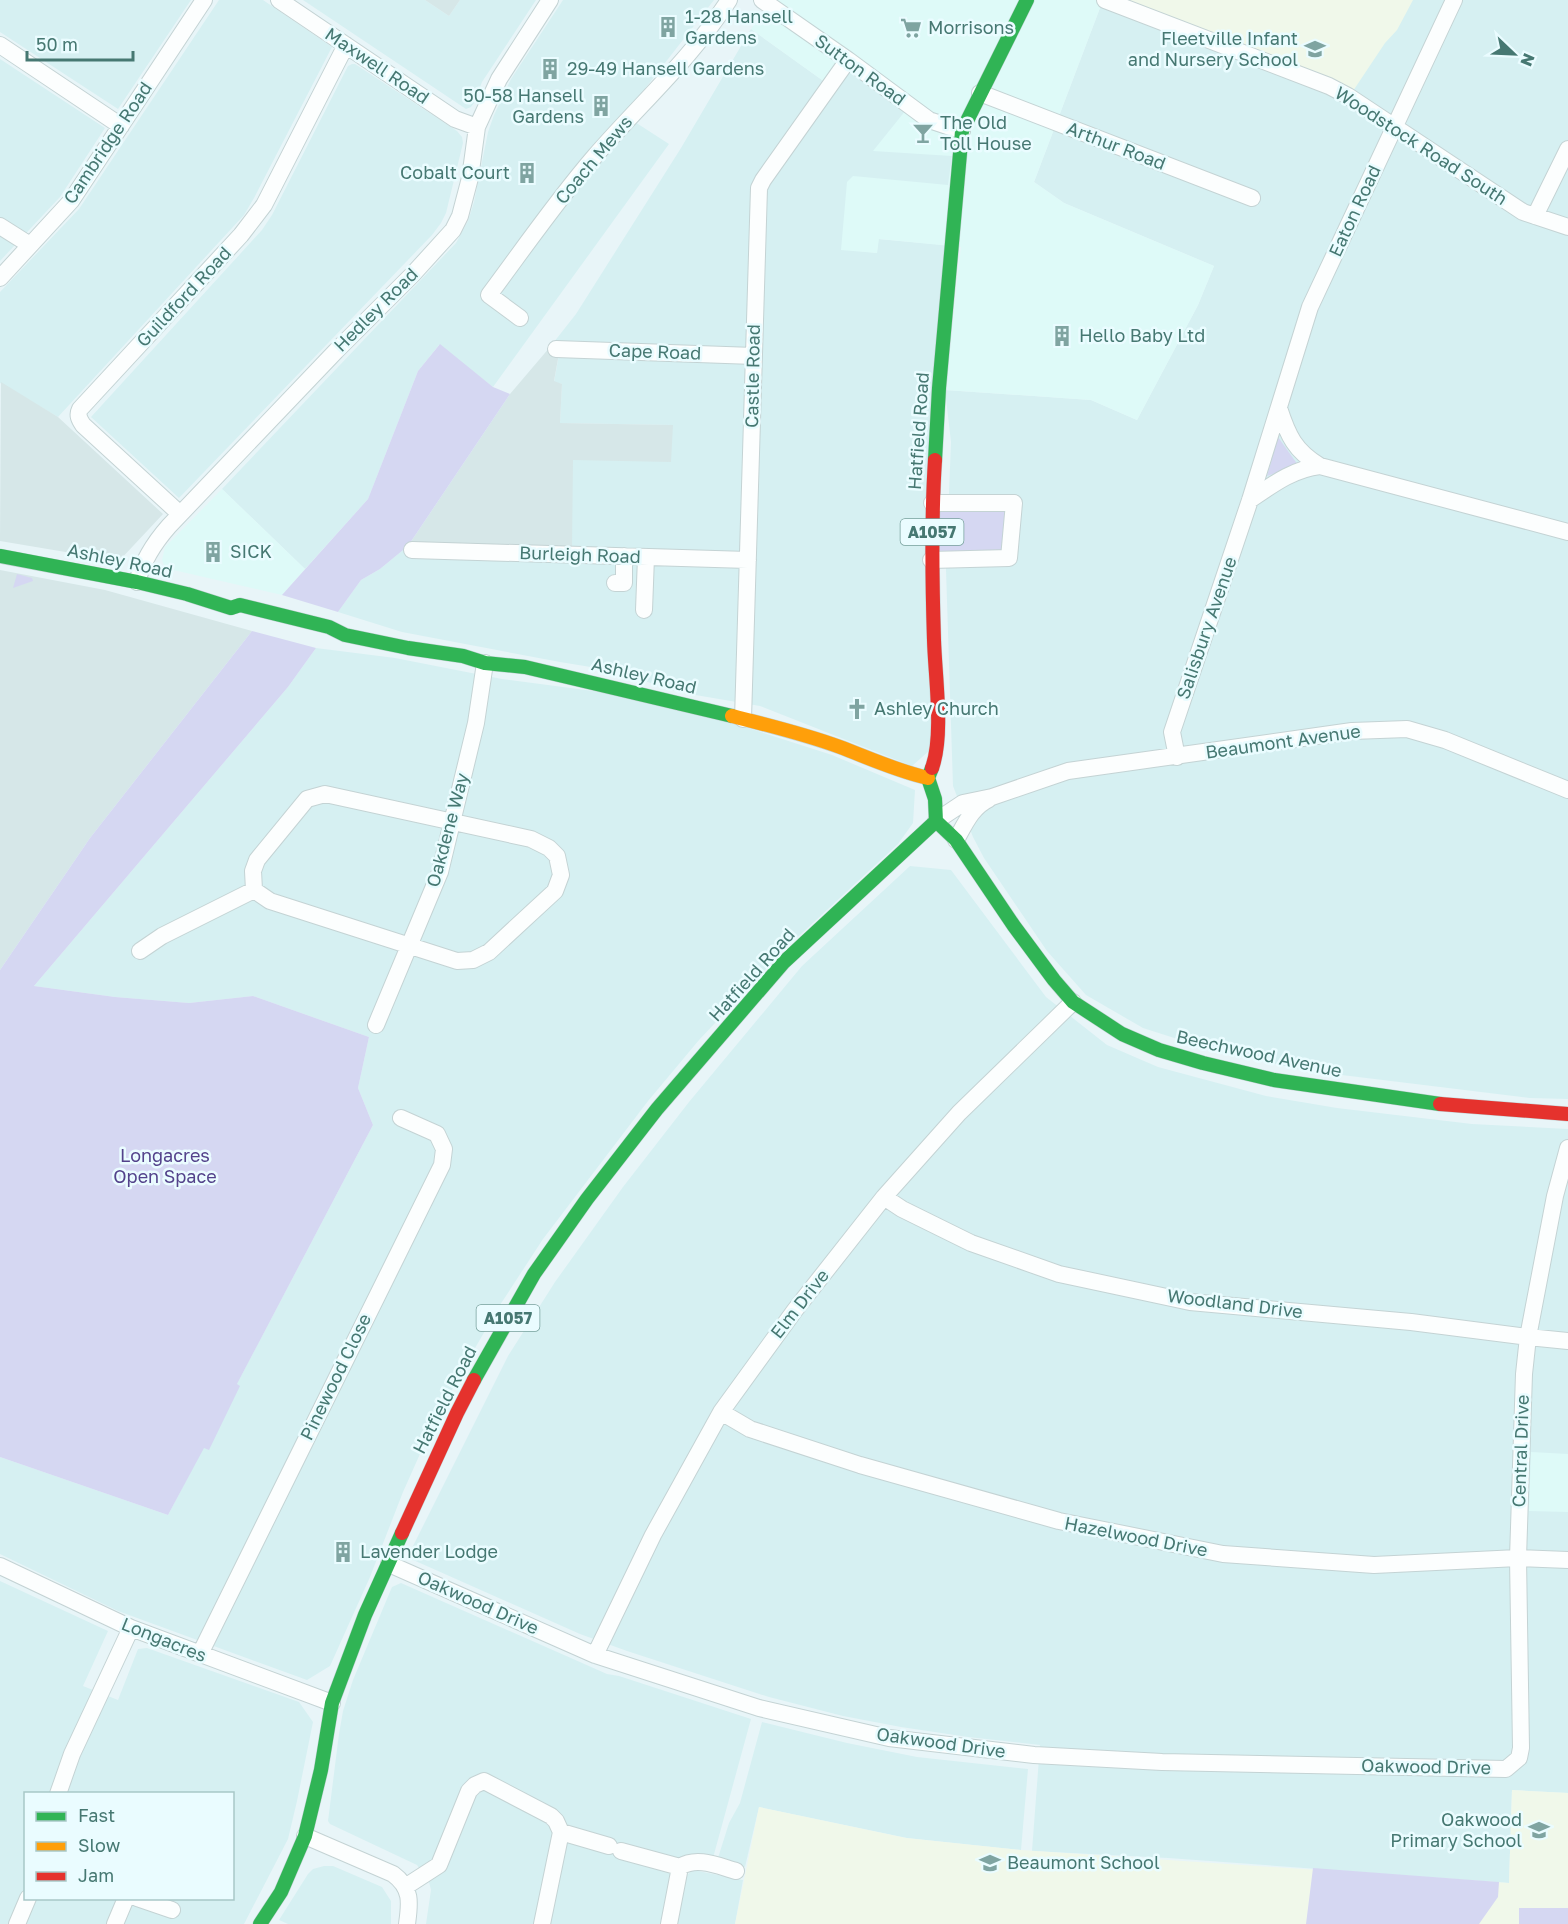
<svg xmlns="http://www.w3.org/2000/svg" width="1568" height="1924" font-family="'Golos Text',sans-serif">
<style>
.residential{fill:#d6f0f2;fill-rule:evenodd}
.commercial{fill:#defaf8}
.industrial{fill:#d6e7e8}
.education{fill:#f0f8ea}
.green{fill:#d5d7f2}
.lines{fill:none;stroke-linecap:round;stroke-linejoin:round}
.street-casing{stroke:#c4d3d4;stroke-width:18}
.fast-casing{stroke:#c3d2d4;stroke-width:15}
.slow-casing{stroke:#c3d2d4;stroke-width:15}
.jam-casing{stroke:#c3d2d4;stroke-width:15}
.street{stroke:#fcfefe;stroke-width:16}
.fast{stroke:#30b455;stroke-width:14}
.slow{stroke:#ff9f0a;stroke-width:14}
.jam{stroke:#e5322d;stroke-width:14}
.labels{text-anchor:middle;stroke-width:5;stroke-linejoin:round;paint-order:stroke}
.shield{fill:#eafcff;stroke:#77a09c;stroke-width:1.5}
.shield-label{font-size:16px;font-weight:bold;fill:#467872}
.poi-label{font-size:18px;fill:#467872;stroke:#eafcff;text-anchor:start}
.street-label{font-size:18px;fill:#467872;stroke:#eafcff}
.park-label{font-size:18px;fill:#53428b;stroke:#eafcff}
</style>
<rect width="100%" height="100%" fill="#e8f5f8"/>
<!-- residential -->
<path class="residential" d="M 0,0 L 191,0 L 118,109 L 0,32 Z
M 219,0 L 263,0 L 332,47 L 254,198 L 244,215 L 58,417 L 0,383 L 0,292 L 79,209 Z
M 303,0 L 425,0 L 449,16 L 460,0 L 536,0 L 482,82 L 474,103 L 471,107 L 466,109 Z
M 563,0 L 714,0 L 626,113 L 638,124 L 669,144 L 493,387 L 439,345 L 418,371 L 368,499 L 305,569 L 222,489 L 456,243 L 468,221 L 474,202 L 488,132 L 494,115 L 511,79 Z
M 1103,0 L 1568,0 L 1568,1099 L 1530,1098 L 1309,1071 L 1218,1052 L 1143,1028 L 1086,995 L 1047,951 L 984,858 L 973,837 L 953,786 L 946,570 L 951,442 L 945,390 L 1091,400 L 1137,420 L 1198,305 L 1214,266 L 1064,203 L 1034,182 Z
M 751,29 L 829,85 L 851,54 L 952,155 L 949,185 L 841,249 L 877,253 L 878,239 L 945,245 L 930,750 L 912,766 L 760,706 L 678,692 L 615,671 L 560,662 L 402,632 L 338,612 L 361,580 L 380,569 L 408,546 L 573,460 L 673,425 L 560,423 L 562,384 L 554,382 L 560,349 L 550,347 L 576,314 L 681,148 Z
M 0,59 L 105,128 L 60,197 L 0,261 Z
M 352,64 L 355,64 L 457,131 L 462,137 L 463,143 L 446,213 L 441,223 L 432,235 L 179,498 L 91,417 L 262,230 L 272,215 L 348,66 Z
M 316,648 L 395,658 L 502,679 L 616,694 L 739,725 L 832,755 L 915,790 L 913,823 L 898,844 L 785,949 L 699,1040 L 648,1101 L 543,1239 L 500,1305 L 460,1374 L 428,1436 L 403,1492 L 370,1577 L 330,1666 L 307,1680 L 118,1611 L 0,1554 L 0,1457 L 168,1515 L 373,1125 L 358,1088 L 369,1037 L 253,996 L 189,1003 L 115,997 L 34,986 L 288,687 Z
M 910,866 L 951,870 L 1046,997 L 1107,1045 L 1158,1067 L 1266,1096 L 1337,1108 L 1472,1124 L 1568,1129 L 1568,1793 L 1512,1790 L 1509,1883 L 1168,1858 L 1032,1851 L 1040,1745 L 968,1737 L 901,1727 L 843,1716 L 769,1697 L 627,1651 L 580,1634 L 411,1559 L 410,1552 L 508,1356 L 555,1282 L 623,1187 L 689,1102 L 802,966 Z
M 0,1581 L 108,1631 L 83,1686 L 118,1700 L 138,1649 L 147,1648 L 299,1702 L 313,1722 L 297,1801 L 288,1839 L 244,1924 L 0,1924 ZM 26,1794 L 232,1794 L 232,1898 L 26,1898 Z
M 401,1583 L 607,1674 L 619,1676 L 751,1719 L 713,1858 L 690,1854 L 677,1858 L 665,1924 L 426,1924 L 431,1890 L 429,1882 L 417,1865 L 330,1824 L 328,1821 L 339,1734 L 343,1711 L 353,1680 L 392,1587 Z
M 762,1722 L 847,1743 L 917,1757 L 1028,1769 L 1021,1850 L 907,1838 L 759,1807 L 745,1867 L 718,1858 L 729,1823 L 740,1803 Z
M 324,1866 L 333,1866 L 382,1887 L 391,1901 L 391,1924 L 288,1924 L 279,1920 L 308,1874 L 313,1869 Z
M 693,1870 L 743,1880 L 735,1924 L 676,1924 L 687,1875 Z"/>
<!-- commercial -->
<path class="commercial" d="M 771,0 L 1103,0 L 1034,182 L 1064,203 L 1214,266 L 1198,305 L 1137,420 L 1091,400 L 945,390 L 961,247 L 879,239 L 877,253 L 841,250 L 847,182 L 853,176 L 948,185 L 952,156 L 873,151 L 914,100 L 851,54 L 829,85 L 751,29 Z
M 222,489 L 305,569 L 282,595 L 169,569 L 164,565 L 162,560 L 165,547 Z
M 1531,1452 L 1568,1454 L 1568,1512 L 1529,1511 Z"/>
<!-- industrial -->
<path class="industrial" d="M 425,0 L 460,0 L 449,16 Z
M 550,347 L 560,348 L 554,381 L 562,384 L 560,423 L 673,425 L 671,462 L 573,460 L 572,549 L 408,546 L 510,394 Z
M 1,382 L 58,417 L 163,514 L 119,561 L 0,541 Z
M 0,570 L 105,590 L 252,631 L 90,838 L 0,970 Z"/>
<!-- education -->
<path class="education" d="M 1126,0 L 1413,0 L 1397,30 L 1385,43 L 1353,91 Z
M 1512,1790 L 1568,1793 L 1568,1924 L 735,1924 L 759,1807 L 906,1838 L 1021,1850 L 1509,1883 Z"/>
<!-- green -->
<path class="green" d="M 440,344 L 493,387 L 510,394 L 408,546 L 380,569 L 361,580 L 338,612 L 282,595 L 368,499 L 418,371 Z
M 1278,437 L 1298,465 L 1267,476 Z
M 938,503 L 1012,504 L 1010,553 L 936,554 Z
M 17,574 L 32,578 L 33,581 L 13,588 Z
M 252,631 L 316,648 L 288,687 L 34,986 L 115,997 L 189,1003 L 253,996 L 369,1037 L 358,1088 L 373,1125 L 237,1384 L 240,1386 L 209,1450 L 204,1448 L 168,1515 L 0,1457 L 0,970 L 90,838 Z
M 1313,1868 L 1499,1882 L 1498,1897 L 1479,1924 L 1306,1924 Z
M 1519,1908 L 1568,1908 L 1568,1924 L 1519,1924 Z"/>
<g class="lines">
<defs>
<path id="street" d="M 279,0 L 455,119 L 477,127
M 762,0 L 848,60 L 929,120 L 962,131
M 1105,0 L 1329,86 L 1348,96 L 1523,212 L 1568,227
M 0,45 L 121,126
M 980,93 L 1252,198
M 1535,216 L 1568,149
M 0,226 L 30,245
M 0,278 L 71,201 L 204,0
M 520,318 L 489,295 C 524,248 557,200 595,156 C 640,104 692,58 729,0
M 556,349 L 754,356
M 1279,408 C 1288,436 1295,451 1320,466 L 1568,532
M 1250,500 C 1272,485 1293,469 1320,466
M 180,514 L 83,425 C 79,419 77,415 80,409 L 241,235 L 264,205 L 346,45
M 412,550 L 748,560
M 931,560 L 1009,558 L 1014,503 L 932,503
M 137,582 C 143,560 154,543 169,526 L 336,351 L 413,274 L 453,230 L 460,216 L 470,178 L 477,127 L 499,79 L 550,0
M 615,583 L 624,583 L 624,556
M 644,610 L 646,557
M 743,719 L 759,188 L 763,180 L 848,60
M 1177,757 L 1172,732 L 1250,500 L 1310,307 L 1454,0
M 325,794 L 531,839 L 549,848 L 557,856 L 561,875 L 555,891 L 489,952 L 473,960 L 457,961 L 270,901 L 254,890 L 253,871 L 257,860 L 307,799 Z
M 936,821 L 963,803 L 992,797 L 1068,771 L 1352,731 L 1407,729 L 1445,740 L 1568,790
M 956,840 C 965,824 972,807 989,799
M 140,951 L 162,936 L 254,890
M 376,1025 L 440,872 L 476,723 L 485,663
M 884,1197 L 902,1209 L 971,1243 L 1059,1274 L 1190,1302 L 1411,1322 L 1528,1337 L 1568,1341
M 721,1412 L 750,1429 L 860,1465 L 1059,1521 L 1223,1554 L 1374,1565 L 1518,1558 L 1568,1560
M 389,1564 L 595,1655 L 759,1708 L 889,1738 L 1034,1755 L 1162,1762 L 1506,1769 L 1519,1758 L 1521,1748 L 1518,1558 L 1524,1374 L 1528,1337 L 1555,1196 L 1568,1148
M 0,1566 L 131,1628 L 332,1703
M 200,1654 L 442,1165 L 444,1149 L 437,1134 L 401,1118
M 595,1655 L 653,1535 L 721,1412 L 795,1310 L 884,1197 L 959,1113 L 1073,1002
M 58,1794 L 72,1754 L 131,1628
M 561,1832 L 609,1846
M 305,1836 L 393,1874 C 412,1888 410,1903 407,1924
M 621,1851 L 680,1867
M 405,1887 L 439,1865 L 469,1791 L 475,1785 L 484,1781 L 551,1816 L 556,1821 L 561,1832 L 542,1924
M 137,1898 L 172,1910
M 17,1924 L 28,1898
M 115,1924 L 126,1898
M 669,1924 L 680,1867 C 697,1856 718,1866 736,1871"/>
<path id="fast" d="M 935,460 L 939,388 L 962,131 L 1027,0
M 0,556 L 137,582 L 187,594 L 231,608 L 240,605 L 329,627 L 345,635 L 408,648 L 463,656 L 485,663 L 525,667 L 732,716
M 936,821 L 956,840 L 1014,926 L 1054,980 L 1073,1002 L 1122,1034 L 1159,1050 L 1203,1063 L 1274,1080 L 1440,1104
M 474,1380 L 534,1274 L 587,1199 L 657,1109 L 784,962 L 936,821 L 935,799 L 928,778 L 932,768
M 260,1924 L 281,1892 L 305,1836 L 321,1770 L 332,1703 L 365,1615 L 402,1533"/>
<path id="slow" d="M 732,716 C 768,725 805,734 840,747 C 869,758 897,771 928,778"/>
<path id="jam" d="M 932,768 C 944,735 935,676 934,640 C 932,579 931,520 935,460
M 1440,1104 L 1568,1114
M 402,1533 L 457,1413 L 474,1380"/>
</defs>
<!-- street casing -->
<use href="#street" class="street-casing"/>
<!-- fast casing -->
<use href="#fast" class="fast-casing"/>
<!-- slow casing -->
<use href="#slow" class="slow-casing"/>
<!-- jam casing -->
<use href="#jam" class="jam-casing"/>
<!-- street -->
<use href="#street" class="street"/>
<!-- fast -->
<use href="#fast" class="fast"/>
<!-- slow -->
<use href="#slow" class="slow"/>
<!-- jam -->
<use href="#jam" class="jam"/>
</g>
<!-- icons -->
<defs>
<symbol id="building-bare" viewBox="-9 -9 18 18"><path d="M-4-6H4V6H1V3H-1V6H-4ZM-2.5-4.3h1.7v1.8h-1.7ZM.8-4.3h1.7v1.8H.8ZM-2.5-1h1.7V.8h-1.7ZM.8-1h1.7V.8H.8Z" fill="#7fa4a1" stroke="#eafcff" stroke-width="2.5" paint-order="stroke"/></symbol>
<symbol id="supermarket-bare" viewBox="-9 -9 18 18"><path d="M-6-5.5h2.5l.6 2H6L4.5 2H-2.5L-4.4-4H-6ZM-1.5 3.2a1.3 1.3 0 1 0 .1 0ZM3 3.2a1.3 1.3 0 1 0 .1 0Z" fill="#7fa4a1" stroke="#eafcff" stroke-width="2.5" paint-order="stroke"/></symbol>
<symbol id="school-bare" viewBox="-9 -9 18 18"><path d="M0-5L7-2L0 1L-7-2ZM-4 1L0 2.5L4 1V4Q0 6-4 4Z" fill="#7fa4a1" stroke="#eafcff" stroke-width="2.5" paint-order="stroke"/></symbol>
<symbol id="bar-bare" viewBox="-9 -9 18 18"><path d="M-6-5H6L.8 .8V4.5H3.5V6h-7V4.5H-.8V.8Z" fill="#7fa4a1" stroke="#eafcff" stroke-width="2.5" paint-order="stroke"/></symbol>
<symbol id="church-bare" viewBox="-9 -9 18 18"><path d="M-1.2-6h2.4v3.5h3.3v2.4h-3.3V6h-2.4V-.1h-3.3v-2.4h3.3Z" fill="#7fa4a1" stroke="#eafcff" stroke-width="2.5" paint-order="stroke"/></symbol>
</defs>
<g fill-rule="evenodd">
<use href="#building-bare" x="653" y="12" width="30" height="30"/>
<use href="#supermarket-bare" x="896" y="13" width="30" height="30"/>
<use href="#school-bare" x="1300" y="34" width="30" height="30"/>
<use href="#building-bare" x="535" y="54" width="30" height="30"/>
<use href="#building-bare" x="586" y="91" width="30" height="30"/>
<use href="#bar-bare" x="908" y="118" width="30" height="30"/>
<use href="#building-bare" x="512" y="158" width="30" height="30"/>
<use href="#building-bare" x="1047" y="321" width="30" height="30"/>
<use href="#building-bare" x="198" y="537" width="30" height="30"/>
<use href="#church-bare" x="842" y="694" width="30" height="30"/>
<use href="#building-bare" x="328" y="1537" width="30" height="30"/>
<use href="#school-bare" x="1524" y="1815" width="30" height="30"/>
<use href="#school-bare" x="975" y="1848" width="30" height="30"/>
</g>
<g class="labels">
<!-- shield labels -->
<g class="shield">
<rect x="900.5" y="519" width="63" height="26" rx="4.5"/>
<rect x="476.5" y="1305" width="63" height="26" rx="4.5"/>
</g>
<g class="shield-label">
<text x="932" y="538">A1057</text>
<text x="508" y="1324">A1057</text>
</g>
<!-- poi labels -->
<g class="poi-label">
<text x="685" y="23">1-28 Hansell<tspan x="685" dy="21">Gardens</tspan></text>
<text x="928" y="34">Morrisons</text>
<text x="1298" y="45" text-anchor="end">Fleetville Infant<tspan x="1298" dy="21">and Nursery School</tspan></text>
<text x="567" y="75">29-49 Hansell Gardens</text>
<text x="584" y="102" text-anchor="end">50-58 Hansell<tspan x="584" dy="21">Gardens</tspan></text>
<text x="940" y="129">The Old<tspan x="940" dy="21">Toll House</tspan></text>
<text x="510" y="179" text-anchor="end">Cobalt Court</text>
<text x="1079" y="342">Hello Baby Ltd</text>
<text x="230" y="558">SICK</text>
<text x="874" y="715">Ashley Church</text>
<text x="360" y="1558">Lavender Lodge</text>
<text x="1522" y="1826" text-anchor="end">Oakwood<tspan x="1522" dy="21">Primary School</tspan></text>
<text x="1007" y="1869">Beaumont School</text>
</g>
<!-- street labels -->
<g class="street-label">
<text transform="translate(377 66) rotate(34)" y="6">Maxwell Road</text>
<text transform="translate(860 70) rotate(36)" y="6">Sutton Road</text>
<text transform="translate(108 143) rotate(-56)" y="6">Cambridge Road</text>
<text transform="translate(1116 146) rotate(21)" y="6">Arthur Road</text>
<text transform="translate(1421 146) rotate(33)" y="6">Woodstock Road South</text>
<text transform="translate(594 160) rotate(-50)" y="6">Coach Mews</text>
<text transform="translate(1355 211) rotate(-65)" y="6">Eaton Road</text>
<text transform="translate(184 297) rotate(-47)" y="6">Guildford Road</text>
<text transform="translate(376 310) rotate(-45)" y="6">Hedley Road</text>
<text transform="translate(655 352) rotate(2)" y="6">Cape Road</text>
<text transform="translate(753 376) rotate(-89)" y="6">Castle Road</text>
<text transform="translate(919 431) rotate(-86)" y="6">Hatfield Road</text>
<text transform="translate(580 555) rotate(2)" y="6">Burleigh Road</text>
<text transform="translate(120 561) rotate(12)" y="6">Ashley Road</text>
<text transform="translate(1207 628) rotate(-71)" y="6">Salisbury Avenue</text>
<text transform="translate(644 676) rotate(13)" y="6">Ashley Road</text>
<text transform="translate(1283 742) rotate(-8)" y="6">Beaumont Avenue</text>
<text transform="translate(448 830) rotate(-75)" y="6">Oakdene Way</text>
<text transform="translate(752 975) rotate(-48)" y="6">Hatfield Road</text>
<text transform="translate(1259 1054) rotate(12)" y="6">Beechwood Avenue</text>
<text transform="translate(800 1304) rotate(-52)" y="6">Elm Drive</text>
<text transform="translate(1235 1304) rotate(7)" y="6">Woodland Drive</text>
<text transform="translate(336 1377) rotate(-64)" y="6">Pinewood Close</text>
<text transform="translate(445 1400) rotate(-63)" y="6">Hatfield Road</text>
<text transform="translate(1521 1451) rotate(-88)" y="6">Central Drive</text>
<text transform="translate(1136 1537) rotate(11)" y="6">Hazelwood Drive</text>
<text transform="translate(478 1603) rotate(24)" y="6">Oakwood Drive</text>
<text transform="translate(164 1640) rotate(22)" y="6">Longacres</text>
<text transform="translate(941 1743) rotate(8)" y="6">Oakwood Drive</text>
<text transform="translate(1426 1767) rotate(1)" y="6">Oakwood Drive</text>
</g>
<!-- park labels -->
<g class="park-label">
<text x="165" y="1162">Longacres<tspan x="165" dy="21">Open Space</tspan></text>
</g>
</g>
<!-- legend -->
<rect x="24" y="1792" width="210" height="108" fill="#eafcff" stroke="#a8c7c7" stroke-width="1.5"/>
<rect x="36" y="1812" width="30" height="9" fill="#30b455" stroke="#a8c7c7" stroke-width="1.5"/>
<text x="78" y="1822" font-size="18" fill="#467872">Fast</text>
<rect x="36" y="1842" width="30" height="9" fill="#ff9f0a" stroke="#a8c7c7" stroke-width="1.5"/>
<text x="78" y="1852" font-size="18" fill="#467872">Slow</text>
<rect x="36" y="1872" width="30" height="9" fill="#e5322d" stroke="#a8c7c7" stroke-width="1.5"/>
<text x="78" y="1882" font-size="18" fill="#467872">Jam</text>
<!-- north arrow -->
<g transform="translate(1514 54) rotate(113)" stroke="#eafcff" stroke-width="4.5" paint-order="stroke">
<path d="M0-4.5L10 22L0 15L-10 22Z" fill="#467872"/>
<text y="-9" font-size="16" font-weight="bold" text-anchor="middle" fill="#467872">N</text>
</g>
<!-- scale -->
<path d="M27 51v9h106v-9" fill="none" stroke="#467872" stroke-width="3"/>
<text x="36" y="51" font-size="18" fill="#467872" stroke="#eafcff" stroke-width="4.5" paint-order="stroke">50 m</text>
</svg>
